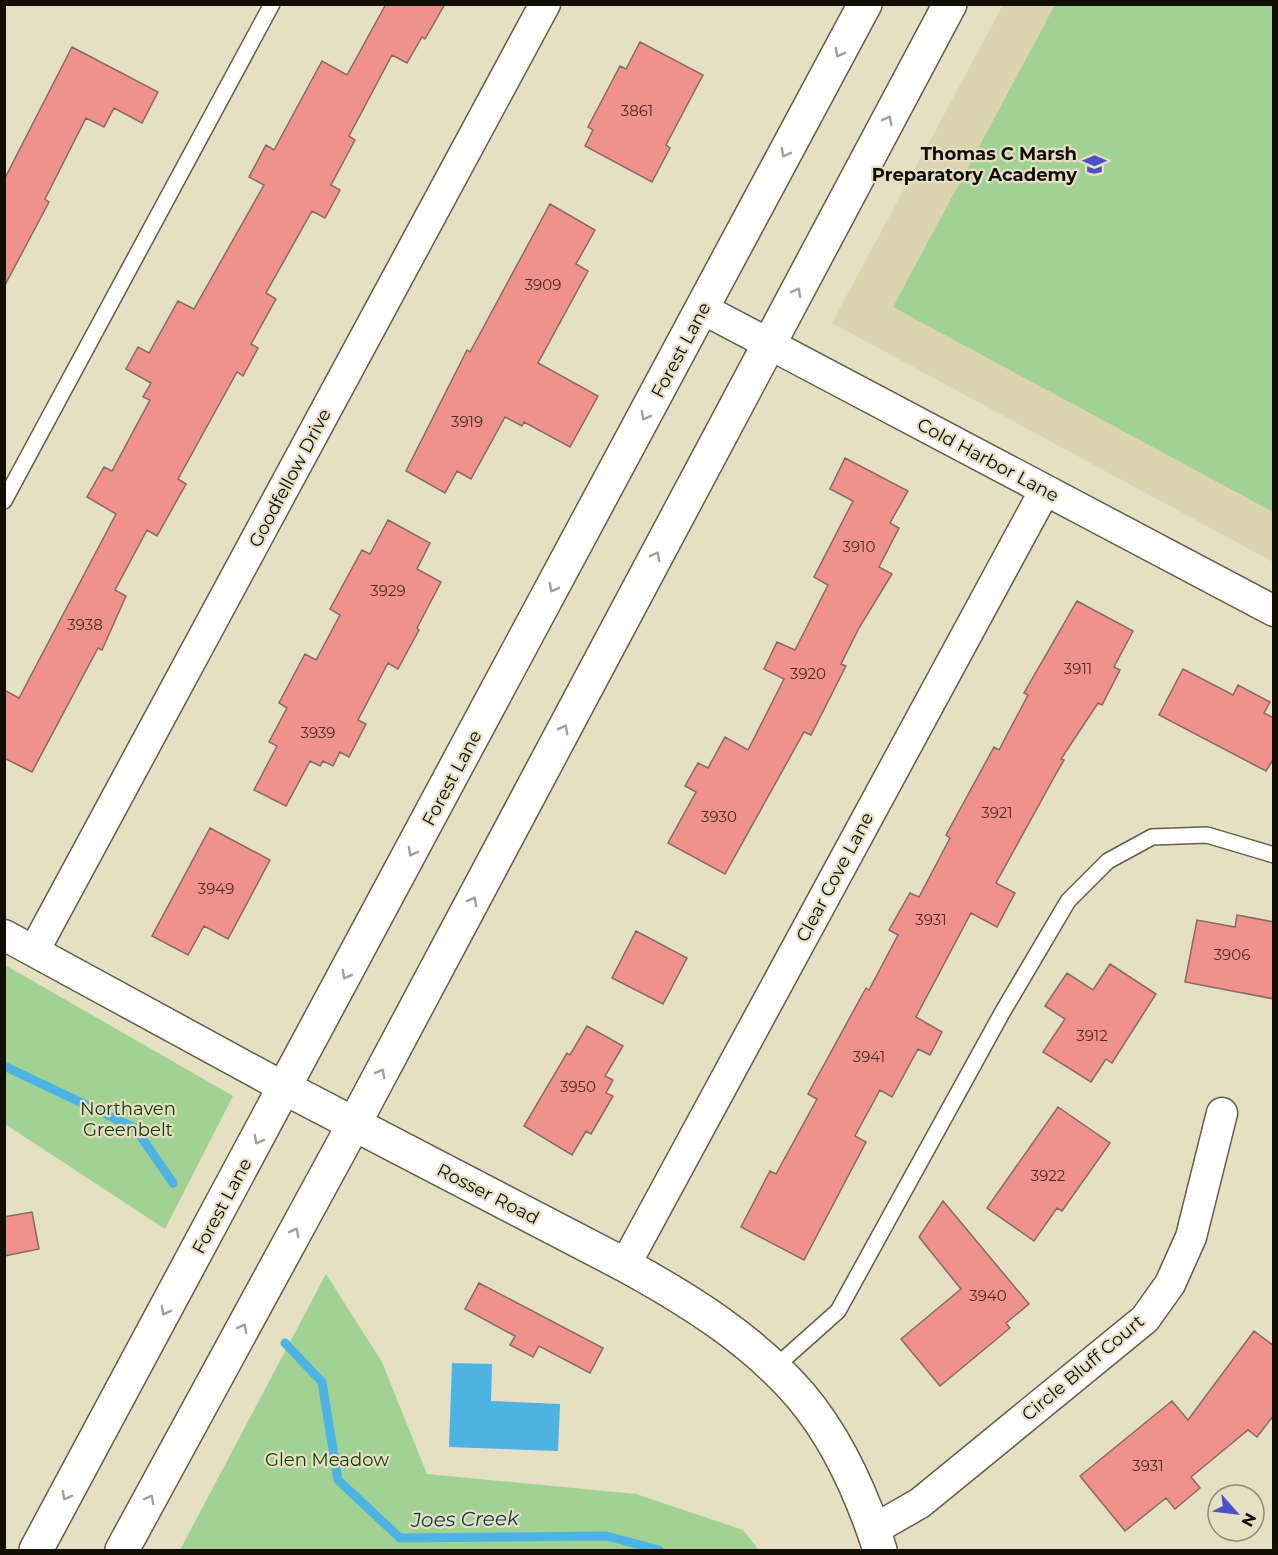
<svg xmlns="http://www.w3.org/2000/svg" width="1278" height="1555" font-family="Montserrat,sans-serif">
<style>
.built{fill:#dcd4b0}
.green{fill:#a1d293}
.water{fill:#4db3e3}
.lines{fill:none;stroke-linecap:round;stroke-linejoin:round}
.stream{stroke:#4db3e3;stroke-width:9}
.building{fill:#f0918b;stroke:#876a67;stroke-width:1.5}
.lane-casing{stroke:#635e45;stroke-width:18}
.street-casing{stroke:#635e45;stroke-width:33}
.secondary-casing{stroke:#635e45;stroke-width:36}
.lane{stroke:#fff;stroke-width:15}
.street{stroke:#fff;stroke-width:30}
.secondary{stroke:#fff;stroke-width:33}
.oneway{stroke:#9f9f9b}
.labels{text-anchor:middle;stroke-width:4.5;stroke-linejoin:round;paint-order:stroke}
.number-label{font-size:15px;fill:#482f26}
.poi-label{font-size:18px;font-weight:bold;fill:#100e05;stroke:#e5dfc3;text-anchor:end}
.street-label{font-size:18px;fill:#100e05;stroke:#e5dfc3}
.park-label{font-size:18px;fill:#123805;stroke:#e5dfc3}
.water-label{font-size:20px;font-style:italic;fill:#08364a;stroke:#e5dfc3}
</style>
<rect width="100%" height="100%" fill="#e5dfc3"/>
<!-- built -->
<path class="built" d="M 1003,5 L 1273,5 L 1273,562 L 832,323 Z"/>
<!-- green -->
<path class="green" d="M 1055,5 L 1273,5 L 1273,512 L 893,307 Z
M 5,965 L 233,1096 L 165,1229 L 5,1124 Z
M 326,1274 L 382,1362 L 427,1474 L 636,1494 L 743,1530 L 759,1550 L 180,1550 Z"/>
<!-- water -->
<path class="water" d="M 452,1363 L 492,1364 L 491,1401 L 560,1404 L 558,1451 L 449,1447 Z"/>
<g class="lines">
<!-- stream -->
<path class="stream" d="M 4,1066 L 135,1128 L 173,1183
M 285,1343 L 322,1382 L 338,1480 L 400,1538 L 606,1536 L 659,1550"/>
</g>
<!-- building -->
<path class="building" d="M 386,4 L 445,4 L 425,39 L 422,37 L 407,63 L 392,55 L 349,136 L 355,140 L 331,185 L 340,190 L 325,218 L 312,211 L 266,293 L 276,299 L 251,344 L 258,348 L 243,376 L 237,372 L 178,479 L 186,484 L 157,536 L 147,530 L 115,590 L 126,596 L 102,650 L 98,648 L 32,772 L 4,758 L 4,690 L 19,698 L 116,514 L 87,497 L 104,467 L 112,471 L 150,400 L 143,397 L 151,383 L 126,369 L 138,347 L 149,353 L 178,301 L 194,309 L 264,185 L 249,177 L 266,145 L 274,150 L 322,61 L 347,75 Z
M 640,42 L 703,75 L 666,145 L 670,148 L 652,182 L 585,146 L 593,130 L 588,127 L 620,66 L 626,69 Z
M 72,47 L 158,92 L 142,123 L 114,108 L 104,127 L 86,118 L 45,199 L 49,202 L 4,287 L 4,180 Z
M 550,204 L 595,230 L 576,264 L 588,271 L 538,363 L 598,396 L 570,447 L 524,422 L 522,426 L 505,417 L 471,479 L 457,471 L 445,493 L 406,471 L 467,350 L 470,352 Z
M 845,458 L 908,491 L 890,523 L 899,528 L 879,567 L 892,574 L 859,628 L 841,664 L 846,666 L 811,735 L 804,732 L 725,874 L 668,843 L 696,792 L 685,786 L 698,763 L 708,768 L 725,737 L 748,750 L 784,679 L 764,669 L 777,642 L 795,650 L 828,585 L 814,577 L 853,501 L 830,489 Z
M 388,520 L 430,543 L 417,569 L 441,582 L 417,628 L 419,630 L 398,669 L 388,663 L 358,720 L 366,724 L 349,757 L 340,752 L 333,766 L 323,761 L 320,766 L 310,761 L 286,806 L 254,790 L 277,746 L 269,742 L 287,708 L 279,703 L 305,654 L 316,660 L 340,615 L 330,609 L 362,550 L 370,554 Z
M 1077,601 L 1133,631 L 1114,667 L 1120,670 L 1102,705 L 1098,703 L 1061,759 L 1064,760 L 1057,772 L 996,883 L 1015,893 L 997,927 L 971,913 L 916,1017 L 942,1032 L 930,1055 L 918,1049 L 892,1097 L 880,1090 L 855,1136 L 866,1142 L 804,1260 L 741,1227 L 770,1171 L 776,1174 L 817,1099 L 808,1094 L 866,988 L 869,990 L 898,935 L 889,930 L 910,893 L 919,897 L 950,838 L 946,835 L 994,747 L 999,750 L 1028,695 L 1024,693 Z
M 1183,669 L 1233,695 L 1238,685 L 1270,702 L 1264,713 L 1274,718 L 1274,758 L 1266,771 L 1159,715 Z
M 210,828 L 270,860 L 228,939 L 204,926 L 188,955 L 152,936 Z
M 1237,915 L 1274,922 L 1274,999 L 1185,982 L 1197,920 L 1235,927 Z
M 636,931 L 687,958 L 663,1004 L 612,978 Z
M 1110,964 L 1156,994 L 1112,1063 L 1106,1059 L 1091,1082 L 1043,1052 L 1065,1019 L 1045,1006 L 1067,973 L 1093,990 Z
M 587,1026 L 623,1046 L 605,1076 L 613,1080 L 606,1093 L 613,1096 L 591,1134 L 586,1131 L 572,1155 L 524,1126 L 567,1053 L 570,1055 Z
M 1058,1107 L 1110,1143 L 1062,1211 L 1057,1208 L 1034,1241 L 987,1208 Z
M 943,1201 L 1029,1304 L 1006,1323 L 1010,1328 L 940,1386 L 901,1339 L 961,1289 L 919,1237 Z
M 32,1212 L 39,1249 L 4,1256 L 4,1217 Z
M 479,1283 L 603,1348 L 590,1373 L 539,1346 L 533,1357 L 510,1345 L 515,1336 L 465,1309 Z
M 1254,1331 L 1274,1346 L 1274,1415 L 1257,1437 L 1248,1430 L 1191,1477 L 1200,1488 L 1175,1509 L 1166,1498 L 1125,1531 L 1080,1476 L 1172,1401 L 1188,1420 Z"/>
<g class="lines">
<defs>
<path id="lane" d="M 4,501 L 272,4
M 774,1368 L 838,1311 L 1002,1013 L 1068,901 L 1108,861 L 1152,837 L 1207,835 L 1274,855"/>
<path id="street" d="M 703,309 L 1274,611
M 4,935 L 285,1088
M 34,951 L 545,4
M 625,1265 L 1045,490
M 873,1530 L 920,1503 L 1145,1319 L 1170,1284 L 1191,1237 L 1222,1113"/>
<path id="secondary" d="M 285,1088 L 625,1265 C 689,1300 753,1340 801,1396 C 838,1440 863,1497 880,1550
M 36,1550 L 865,4
M 122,1550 L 354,1124 L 950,4"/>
</defs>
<!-- lane casing -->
<use href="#lane" class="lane-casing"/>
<!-- street casing -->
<use href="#street" class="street-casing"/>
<!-- secondary casing -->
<use href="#secondary" class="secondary-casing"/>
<!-- lane -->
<use href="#lane" class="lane"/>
<!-- street -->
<use href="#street" class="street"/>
<!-- secondary -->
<use href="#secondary" class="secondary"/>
</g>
<!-- one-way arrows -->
<defs><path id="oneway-chevron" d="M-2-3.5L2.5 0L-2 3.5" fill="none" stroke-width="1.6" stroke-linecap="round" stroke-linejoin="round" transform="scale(1.5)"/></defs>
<g class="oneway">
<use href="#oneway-chevron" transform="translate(839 53) rotate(118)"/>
<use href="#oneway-chevron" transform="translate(888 120) rotate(-62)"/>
<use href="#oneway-chevron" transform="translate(785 153) rotate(118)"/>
<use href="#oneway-chevron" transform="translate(797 292) rotate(-62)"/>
<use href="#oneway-chevron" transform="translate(645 416) rotate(118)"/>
<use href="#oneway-chevron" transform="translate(656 556) rotate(-62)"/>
<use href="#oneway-chevron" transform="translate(553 588) rotate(118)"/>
<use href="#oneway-chevron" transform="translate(564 729) rotate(-62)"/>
<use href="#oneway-chevron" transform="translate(412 852) rotate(118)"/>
<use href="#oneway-chevron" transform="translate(473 901) rotate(-62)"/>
<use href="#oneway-chevron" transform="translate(346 975) rotate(118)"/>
<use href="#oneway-chevron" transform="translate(381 1073) rotate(-62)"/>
<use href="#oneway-chevron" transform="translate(258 1140) rotate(118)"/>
<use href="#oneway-chevron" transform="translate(295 1232) rotate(-62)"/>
<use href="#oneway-chevron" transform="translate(165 1311) rotate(118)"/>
<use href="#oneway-chevron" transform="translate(243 1328) rotate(-62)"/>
<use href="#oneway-chevron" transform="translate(66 1496) rotate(118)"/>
<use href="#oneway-chevron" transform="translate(150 1499) rotate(-62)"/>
</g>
<!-- icons -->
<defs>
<symbol id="school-bare" viewBox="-9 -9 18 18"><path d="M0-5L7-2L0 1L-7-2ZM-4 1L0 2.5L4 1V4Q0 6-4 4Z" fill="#4c50c6" stroke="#e5dfc3" stroke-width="2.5" paint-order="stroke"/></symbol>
</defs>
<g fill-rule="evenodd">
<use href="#school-bare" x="1078" y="148" width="33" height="33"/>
</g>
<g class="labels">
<!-- number labels -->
<g class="number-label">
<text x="637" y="116">3861</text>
<text x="543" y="290">3909</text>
<text x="467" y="427">3919</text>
<text x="859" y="552">3910</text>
<text x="388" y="596">3929</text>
<text x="85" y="630">3938</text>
<text x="1078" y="674">3911</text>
<text x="808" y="679">3920</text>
<text x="318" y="738">3939</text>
<text x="997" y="818">3921</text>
<text x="719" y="822">3930</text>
<text x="216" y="894">3949</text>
<text x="931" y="925">3931</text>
<text x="1232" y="960">3906</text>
<text x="1092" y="1041">3912</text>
<text x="869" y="1062">3941</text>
<text x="578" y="1092">3950</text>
<text x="1048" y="1181">3922</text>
<text x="988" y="1301">3940</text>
<text x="1148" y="1471">3931</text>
</g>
<!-- poi labels -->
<g class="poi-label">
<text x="1077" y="160">Thomas C Marsh<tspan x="1077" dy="21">Preparatory Academy</tspan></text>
</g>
<!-- street labels -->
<g class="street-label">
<text transform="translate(681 350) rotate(-62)" y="6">Forest Lane</text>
<text transform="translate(988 460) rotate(28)" y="6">Cold Harbor Lane</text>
<text transform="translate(290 478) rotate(-62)" y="6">Goodfellow Drive</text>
<text transform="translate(452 778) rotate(-62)" y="6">Forest Lane</text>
<text transform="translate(835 877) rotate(-62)" y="6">Clear Cove Lane</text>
<text transform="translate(488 1194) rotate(27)" y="6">Rosser Road</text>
<text transform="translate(222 1206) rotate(-62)" y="6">Forest Lane</text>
<text transform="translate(1083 1368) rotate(-40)" y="6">Circle Bluff Court</text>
</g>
<!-- park labels -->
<g class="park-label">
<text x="128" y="1115">Northaven<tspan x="128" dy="21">Greenbelt</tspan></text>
<text x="327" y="1466">Glen Meadow</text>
</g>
<!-- water labels -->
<g class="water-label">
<text transform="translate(465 1519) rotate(-1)" y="7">Joes Creek</text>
</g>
</g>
<!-- border -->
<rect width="1278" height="1555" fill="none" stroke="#100e05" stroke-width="12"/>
<!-- north arrow -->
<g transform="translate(1236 1513) rotate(118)"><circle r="28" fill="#e5dfc3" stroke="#908b77" stroke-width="1.5"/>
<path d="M0-4.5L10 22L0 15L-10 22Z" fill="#4c50c6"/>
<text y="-9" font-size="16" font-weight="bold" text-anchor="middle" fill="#100e05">N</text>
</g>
</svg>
